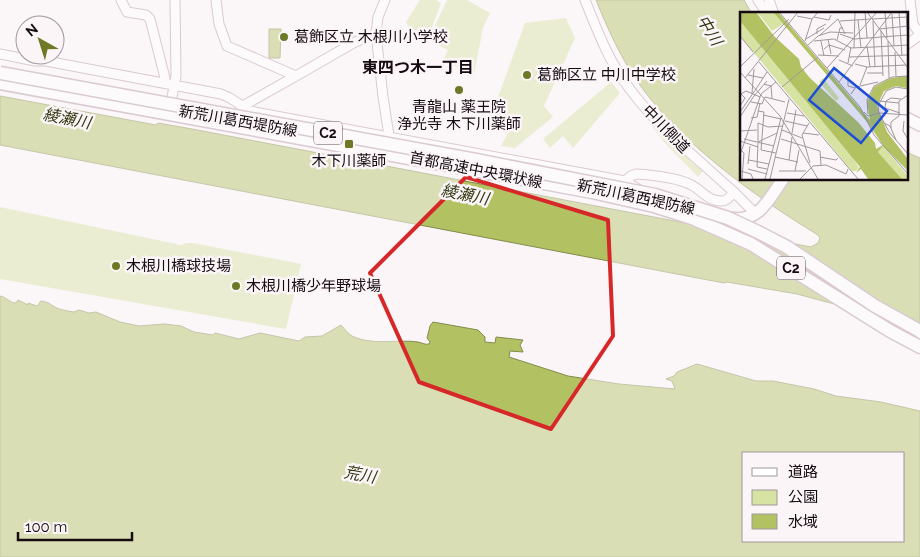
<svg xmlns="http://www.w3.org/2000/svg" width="920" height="557" font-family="Raleway,'Noto Sans JP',sans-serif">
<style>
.green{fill:#d6e3a2}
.water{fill:#b2c263;stroke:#838b4a;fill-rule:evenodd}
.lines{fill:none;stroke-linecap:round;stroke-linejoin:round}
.minor-casing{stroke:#b194a4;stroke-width:11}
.major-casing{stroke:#b194a4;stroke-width:14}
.highway-casing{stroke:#b194a4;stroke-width:15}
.minor{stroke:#fff;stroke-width:9}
.major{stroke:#fff;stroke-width:11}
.highway{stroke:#fff;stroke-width:12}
.highway-bridge-casing{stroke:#b194a4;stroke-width:15;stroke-linecap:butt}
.highway-bridge{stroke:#fff;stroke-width:12}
.marked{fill:none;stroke:#d62828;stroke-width:4;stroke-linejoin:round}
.poi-dot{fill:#6d7924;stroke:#fbf5f8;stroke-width:2}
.labels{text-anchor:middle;stroke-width:5;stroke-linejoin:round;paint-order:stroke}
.shield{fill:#fbf5f8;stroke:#5a5156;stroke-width:1}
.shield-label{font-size:14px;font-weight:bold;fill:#150b11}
.poi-label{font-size:15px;fill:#150b11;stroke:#fbf5f8;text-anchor:start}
.street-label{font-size:15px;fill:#150b11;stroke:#fbf5f8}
.water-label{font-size:16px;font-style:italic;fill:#333911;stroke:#fbf5f8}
.neighbourhood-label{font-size:16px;font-weight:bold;fill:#150b11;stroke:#fbf5f8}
.inset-road{fill:none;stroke:#9f979c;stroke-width:1}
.view{fill:#1d4ed8;fill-opacity:0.15;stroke:#1d4ed8;stroke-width:2.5}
.inset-edge{fill:none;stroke:#150b11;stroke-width:2.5}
</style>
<rect width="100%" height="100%" fill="#fbf5f8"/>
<!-- green -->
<path class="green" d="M 420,0 L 436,0 L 441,3 L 432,27 L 422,38 L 408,31 L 409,27 L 406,22 Z
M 447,0 L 467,0 L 490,13 L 483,28 L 474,74 L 443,61 L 448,50 L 438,45 L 441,31 L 434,28 Z
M 566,18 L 575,38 L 544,106 L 553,117 L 515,148 L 501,146 L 508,133 L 497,100 L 525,23 Z
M 611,82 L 620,93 L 573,148 L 563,136 L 550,148 L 543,139 Z
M 646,115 L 663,134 L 703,171 L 698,177 L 663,141 L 645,116 Z
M 0,207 L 181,245 L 187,243 L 193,243 L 301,264 L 286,329 L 0,279 Z"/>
<!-- water -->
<path class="water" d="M 596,0 L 744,0 L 752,14 L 741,14 L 741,179 L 906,179 L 906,152 L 920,158 L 920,327 L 797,294 L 727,282 L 724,283 L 0,145 L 0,96 L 156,125 L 158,123 L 192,129 L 811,247 L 818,243 L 820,238 L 818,235 C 754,196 677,141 635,78 C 619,54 607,27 596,0 Z
M 269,29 L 281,29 L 280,58 L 269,58 Z
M 0,296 C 6,297 10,303 16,303 L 18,300 L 28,305 L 28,303 L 37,306 L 41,301 C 47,302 49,303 53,306 C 59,310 68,311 74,312 L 79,310 L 89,313 L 96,312 L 120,322 L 139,326 L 164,324 L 181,326 L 194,332 L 213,335 L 215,333 L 239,339 L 260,333 L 299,341 L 305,337 L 322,336 L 341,325 C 345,329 348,334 352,336 C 372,346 398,339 418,342 C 423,343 425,345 429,344 L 430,342 L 427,338 L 430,326 L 433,322 L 478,330 L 485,337 L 485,342 L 495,343 L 496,337 L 523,340 L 520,345 L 523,352 L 510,351 L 509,357 L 568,376 L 619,384 L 675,389 L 672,381 L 666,379 L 674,376 L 677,372 L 697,364 L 756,381 L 773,381 L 814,389 L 836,396 L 881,402 L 920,411 L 920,557 L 0,557 ZM 904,453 L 904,541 L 744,541 L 744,453 Z"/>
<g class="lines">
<defs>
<path id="minor" d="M 121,0 L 127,12 L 146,15 L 150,19 L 165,78 L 164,83
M 216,0 L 219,24 L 227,46 L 296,76 L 355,42 L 376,34
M 385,0 L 378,17 L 376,34 L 383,97 L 390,142
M 585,0 C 597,30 609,62 629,88 C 657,126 692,154 726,185 C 737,194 746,205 756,214
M 758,0 L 767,14
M 769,0 L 774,14
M 910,0 L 913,24 L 920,34
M 906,45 L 920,35
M 0,54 L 35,61 L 46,61 L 221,94 L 230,98 L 250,111 L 625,181 L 638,189
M 241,107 L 296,76
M 170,108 L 176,76 L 175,0
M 625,181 L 631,176 L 636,174 C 652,175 672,177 687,183 C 700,187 707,202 722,201 C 727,201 731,196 734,192"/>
<path id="major" d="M 906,118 L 920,125
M 731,218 C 759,223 769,199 783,179"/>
<path id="highway" d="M 0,83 L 474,170 L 592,192 L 654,206 L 692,218 L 751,244 L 890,331 L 920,347"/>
</defs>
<!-- minor casing -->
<use href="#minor" class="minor-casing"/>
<!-- major casing -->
<use href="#major" class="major-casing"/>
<!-- highway casing -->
<use href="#highway" class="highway-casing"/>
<!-- minor -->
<use href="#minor" class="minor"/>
<!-- major -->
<use href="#major" class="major"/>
<!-- highway -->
<use href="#highway" class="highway"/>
<defs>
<path id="highway-bridge" d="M 0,73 L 476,160 L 655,195 L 728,218 L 758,232 L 787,247 L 875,306 L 920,331"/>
</defs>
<!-- highway-bridge casing -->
<use href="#highway-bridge" class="highway-bridge-casing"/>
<!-- highway-bridge -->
<use href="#highway-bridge" class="highway-bridge"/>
</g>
<!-- marked area -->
<path d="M0 0H920V557H0ZM 466,177 L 608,220 L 613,336 L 551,429 L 419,382 L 370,273 Z" fill="#fbf5f8" fill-opacity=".55" fill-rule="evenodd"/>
<path class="marked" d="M 466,177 L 608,220 L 613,336 L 551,429 L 419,382 L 370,273 Z"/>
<!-- markers -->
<g class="poi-dot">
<circle cx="284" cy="37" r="5"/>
<circle cx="527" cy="75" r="5"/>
<circle cx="459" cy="90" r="5"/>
<rect x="344" y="139" width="10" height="10" rx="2.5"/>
<circle cx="116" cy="266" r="5"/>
<circle cx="236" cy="286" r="5"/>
</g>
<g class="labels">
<!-- shield labels -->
<g class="shield">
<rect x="314" y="121.5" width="28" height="23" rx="4"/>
<rect x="777" y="256.5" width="28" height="23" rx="4"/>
</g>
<g class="shield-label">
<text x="328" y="138">C2</text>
<text x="791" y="273">C2</text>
</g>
<!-- poi labels -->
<g class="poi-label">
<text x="294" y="42">葛飾区立 木根川小学校</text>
<text x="537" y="80">葛飾区立 中川中学校</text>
<text x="459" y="112" text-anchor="middle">青龍山 薬王院<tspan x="459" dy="17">浄光寺 木下川薬師</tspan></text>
<text x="349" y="166" text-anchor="middle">木下川薬師</text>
<text x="126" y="271">木根川橋球技場</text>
<text x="246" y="291">木根川橋少年野球場</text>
</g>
<!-- street labels -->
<g class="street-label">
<text transform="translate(238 121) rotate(10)" y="5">新荒川葛西堤防線</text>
<text transform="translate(666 129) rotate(46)" y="5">中川側道</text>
<text transform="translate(476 170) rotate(11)" y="5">首都高速中央環状線</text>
<text transform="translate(636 197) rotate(12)" y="5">新荒川葛西堤防線</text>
</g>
<!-- water labels -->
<g class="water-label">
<text transform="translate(710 30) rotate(58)" y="6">中川</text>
<text transform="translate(67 118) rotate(11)" y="6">綾瀬川</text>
<text transform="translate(465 194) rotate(11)" y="6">綾瀬川</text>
<text transform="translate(360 474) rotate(10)" y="6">荒川</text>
</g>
<!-- neighbourhood labels -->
<g class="neighbourhood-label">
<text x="418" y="73">東四つ木一丁目</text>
</g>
</g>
<!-- overview -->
<g transform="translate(740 12)">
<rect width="168" height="168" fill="#fbf5f8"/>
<path d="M 17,0 L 33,0 L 43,12 L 32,19 ZM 0,9 L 115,149 L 119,156 L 116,159 L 112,159 L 0,24 ZM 83,66 L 99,86 L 96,89 L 79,70 ZM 143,134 L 167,163 L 167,167 L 162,167 L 138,140 Z" fill="#d6e3a2"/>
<path d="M 0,0 L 16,0 L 34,24 L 59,47 L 61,55 L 70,66 L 118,110 L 135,131 L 136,137 L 143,133 L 127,110 L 33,0 L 38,0 L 130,108 L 127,90 L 134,75 L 151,66 L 167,64 L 167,76 L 156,74 L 144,79 L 137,94 L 147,120 L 167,146 L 167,158 L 143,134 L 138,140 L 162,167 L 128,167 L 121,157 L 116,161 L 120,155 L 0,9 Z" fill="#b2c263"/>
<path class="inset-road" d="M 39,0 L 120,95 L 134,123 L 168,162M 125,0 L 127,26M 127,0 L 168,56M 145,0 L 147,26M 159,0 L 162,44M 166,0 L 168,29M 152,2 L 154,34M 57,4 L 72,7M 74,5 L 89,8 L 91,3M 132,7 L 168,5M 118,8 L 121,36M 100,9 L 131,7M 133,9 L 134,35 L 168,33M 139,17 L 168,14M 141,19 L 143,64M 77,22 L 77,17 L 86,12M 100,22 L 114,27 L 168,23M 80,23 L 98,7 L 105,22M 0,24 L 13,40M 66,27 L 84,16M 88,27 L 91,42M 97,28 L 100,16 L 103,16M 65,29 L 72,7 L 78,0M 74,29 L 94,27 L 111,36 L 134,35 L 135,55M 81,29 L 84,44M 148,29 L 149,66M 68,33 L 78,24 L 90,20 L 113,21M 127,34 L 130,55M 114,36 L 115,0M 84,37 L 89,33 L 105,38M 155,40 L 156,64M 78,43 L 99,44M 109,45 L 168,43M 99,48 L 113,54M 19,50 L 118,167M 108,51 L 111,35M 115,52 L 127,55 L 120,73M 0,55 L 49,7M 127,55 L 166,53M 87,56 L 137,0M 0,60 L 40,104 L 78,167M 127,61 L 143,61M 8,63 L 23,66M 108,65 L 108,74 L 115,76M 5,66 L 58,0M 99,70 L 152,0M 24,72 L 31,74 L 32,86M 42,75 L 78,45M 16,77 L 27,60M 168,77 L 156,75 L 146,79 L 138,94 L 139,101 L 168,103M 12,81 L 14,57M 1,82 L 6,79 L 20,85M 111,82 L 116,75 L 138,70M 14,84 L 27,69M 139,89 L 159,91M 146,89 L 145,96 L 160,101M 146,89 L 151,86 L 161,87M 11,90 L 22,92 L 25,85 L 45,90M 0,94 L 5,86 L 1,82M 18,99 L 24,100 L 21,138M 0,100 L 16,77M 124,100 L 128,104 L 139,101 L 149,120 L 168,142M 47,101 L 64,104M 128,102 L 127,88 L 134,74 L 152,65 L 168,64M 23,103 L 41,107M 0,105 L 14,84M 11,106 L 17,105 L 20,91M 45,109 L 67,114M 164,109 L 163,119 L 168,127M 69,111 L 62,123 L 70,151M 144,111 L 150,114 L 156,128M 151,116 L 151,110 L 159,104 L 159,89 L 168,83M 42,118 L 62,126M 0,119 L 17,118M 37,121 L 18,130 L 18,111 L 28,115 L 43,114M 52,121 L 56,98M 63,121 L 79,123M 4,127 L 34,134M 41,127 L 80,139 L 81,153M 0,129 L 18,135M 18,131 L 17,155 L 27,157M 1,138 L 4,141 L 2,167M 21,138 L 36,141M 0,143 L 21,82 L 36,70M 35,145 L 58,150M 80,145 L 96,148 L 98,146M 9,148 L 29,152M 49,148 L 52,125M 8,152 L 10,134M 8,157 L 27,162M 1,159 L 11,162 L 13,167M 39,159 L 66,159M 55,159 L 59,138M 25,167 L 41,106M 30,167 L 49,87M 60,167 L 73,154 L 86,153 L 106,162 L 108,157"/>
<path class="view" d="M 94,56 L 147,99 L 121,131 L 69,88 Z"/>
<rect width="168" height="168" class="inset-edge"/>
</g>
<!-- legend -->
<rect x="742" y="452" width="162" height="90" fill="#fbf5f8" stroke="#9f979c"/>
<rect x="752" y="468" width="25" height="8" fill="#ffffff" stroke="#9f979c"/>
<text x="788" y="477" font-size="15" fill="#150b11">道路</text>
<rect x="752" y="490" width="25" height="15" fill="#d6e3a2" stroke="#9f979c"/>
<text x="788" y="502" font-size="15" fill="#150b11">公園</text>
<rect x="752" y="514" width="25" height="15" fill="#b2c263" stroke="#9f979c"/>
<text x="788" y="527" font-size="15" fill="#150b11">水域</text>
<!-- north arrow -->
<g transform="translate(40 40) rotate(321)"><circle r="24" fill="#fbf5f8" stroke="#9f979c"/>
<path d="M0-4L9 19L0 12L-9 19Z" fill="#6d7924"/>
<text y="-8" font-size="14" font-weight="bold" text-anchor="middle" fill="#150b11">N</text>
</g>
<!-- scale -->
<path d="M18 532v8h114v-8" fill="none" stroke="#150b11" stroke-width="2.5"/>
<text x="25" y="532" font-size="15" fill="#150b11" stroke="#fbf5f8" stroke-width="4" paint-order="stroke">100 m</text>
</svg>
